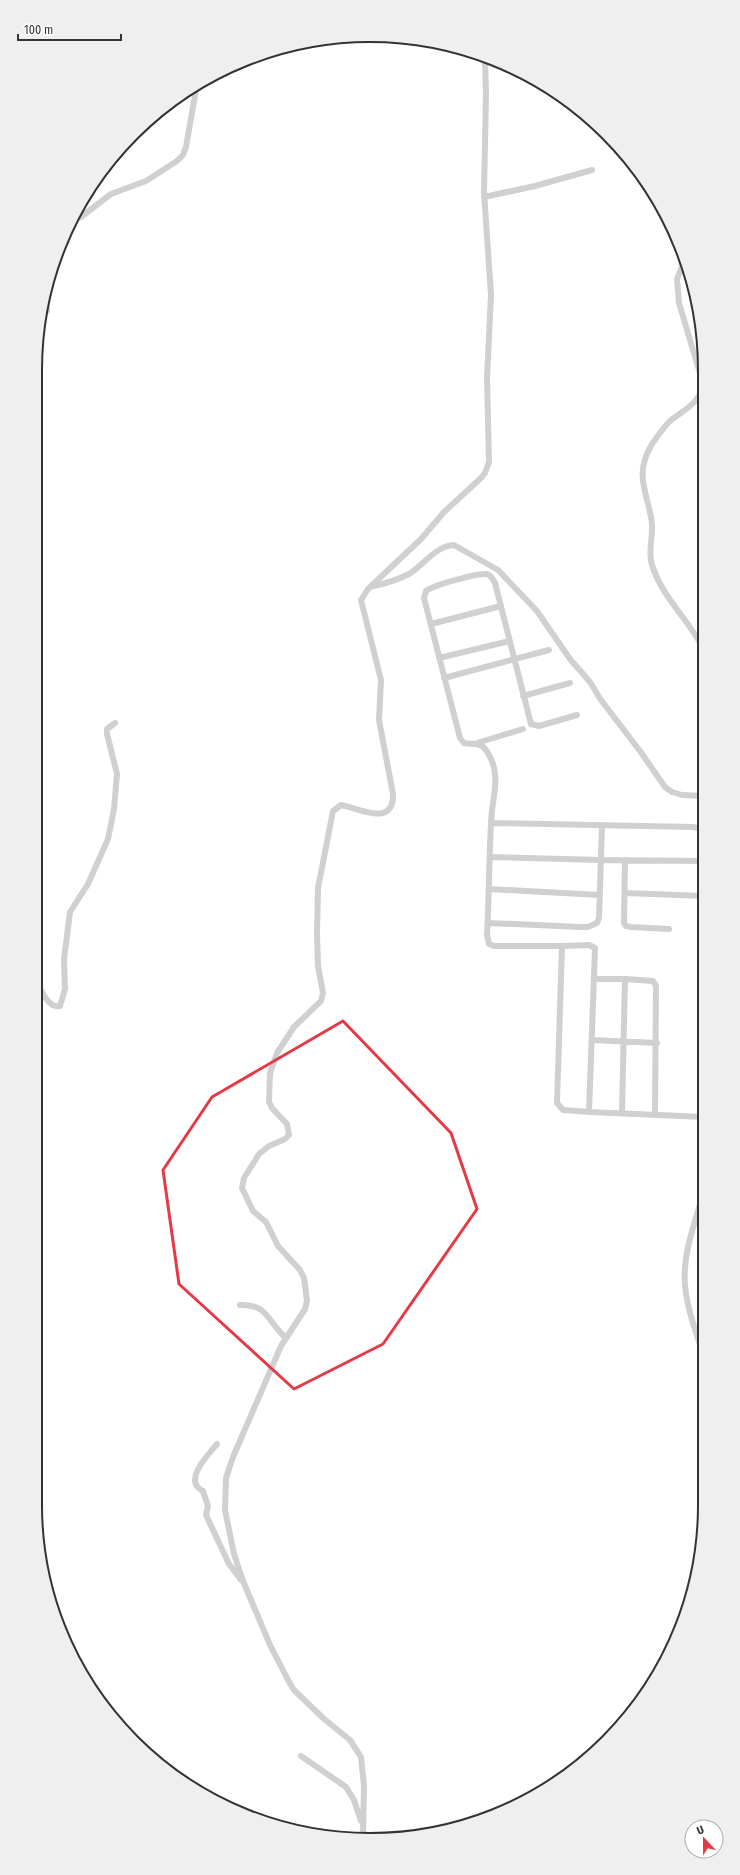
<svg xmlns="http://www.w3.org/2000/svg" width="740" height="1875" font-family="'Fira Sans Condensed',sans-serif">
<style>
.lines{fill:none;stroke-linecap:round;stroke-linejoin:round}
.street{stroke:#d0d0d0;stroke-width:6}
.marked{fill:none;stroke:#e63946;stroke-width:3;stroke-linejoin:round}
.rim{fill:none;stroke:#333;stroke-width:2}
</style>
<rect width="100%" height="100%" fill="#fff"/>
<g class="lines">
<!-- street -->
<path class="street" d="M 484,197 L 535,186 L 592,170
M 70,221 L 81,217 L 111,194 L 146,181 L 177,161 L 183,155 L 186,147 L 197,84
M 681,255 L 682,266 L 677,279 L 679,303 L 702,380
M 54,262 L 56,257
M 45,295 L 47,311
M 702,388 C 697,406 681,411 669,422 C 663,428 657,437 652,444 C 635,473 645,487 651,517 C 655,533 647,549 652,565 C 662,597 688,619 703,648
M 370,587 C 384,584 397,580 409,574 C 424,565 435,546 454,545 L 498,570 L 537,611 L 570,659 L 590,682 L 601,700 L 640,751 L 665,787 L 672,792 L 682,795 L 703,796
M 431,624 L 501,606
M 439,658 L 510,641
M 444,678 L 549,650
M 523,696 L 570,683
M 577,715 L 539,726 L 531,724 L 495,583 C 493,580 491,575 487,574 C 477,573 434,585 426,591 L 424,598 L 460,738 L 464,743 C 476,745 482,741 489,755 C 502,777 491,801 491,824 C 489,861 489,898 487,935 L 489,944 L 494,946 L 562,946 L 557,1103 L 563,1110 L 589,1112
M 477,743 L 523,729
M 491,823 L 693,827 L 703,829
M 491,857 L 601,860 L 703,861
M 625,860 L 624,923 L 626,926 L 631,927 L 669,929
M 489,889 L 600,895
M 625,893 L 704,896
M 488,923 L 582,927 L 588,927 L 597,923 L 599,918 L 602,826
M 562,946 L 589,945 L 595,948 L 589,1112 L 704,1117
M 595,979 L 625,979 L 622,1112
M 625,979 L 653,981 L 656,986 L 655,1113
M 35,980 C 41,989 48,1009 60,1006 L 65,989 L 64,959 L 70,912 L 88,884 L 108,839 L 114,809 L 117,774 L 107,734 L 107,729 L 115,723
M 592,1040 L 657,1043
M 704,1191 C 696,1219 682,1255 685,1285 C 687,1310 697,1335 705,1359
M 240,1305 C 268,1304 268,1322 285,1337
M 217,1444 C 208,1455 182,1481 203,1491 L 208,1506 L 206,1515 L 229,1564 L 241,1580
M 301,1756 L 346,1787 L 354,1800 L 361,1821
M 363,1836 L 364,1786 L 361,1757 L 350,1740 L 323,1718 L 294,1690 L 288,1680 L 270,1645 L 243,1581 L 234,1554 L 225,1510 L 226,1478 L 233,1457 L 281,1346 L 305,1309 L 307,1301 L 304,1278 L 300,1270 L 278,1246 L 266,1222 L 253,1211 L 242,1188 L 244,1178 L 259,1154 L 269,1146 L 285,1139 L 289,1135 L 287,1124 L 272,1108 L 269,1102 L 270,1073 L 277,1053 L 294,1027 L 321,1001 L 323,993 L 318,966 L 317,933 L 318,888 L 333,811 L 341,805 C 358,808 394,828 393,794 L 379,720 L 381,680 L 361,600 L 368,589 L 421,539 L 444,512 L 481,478 L 485,473 L 489,462 L 487,378 L 491,295 L 484,192 L 486,94 L 485,59"/>
</g>
<!-- marked area -->
<path class="marked" d="M 343,1021 L 451,1133 L 477,1209 L 383,1344 L 294,1389 L 179,1284 L 163,1170 L 212,1097 Z"/>
<!-- crop -->
<path d="M0 0H740V1875H0ZM370 42H370A328 328 0 0 1 698 370V1505A328 328 0 0 1 370 1833H370A328 328 0 0 1 42 1505V370A328 328 0 0 1 370 42Z" fill="#efefef" fill-rule="evenodd"/>
<path class="rim" d="M370 42H370A328 328 0 0 1 698 370V1505A328 328 0 0 1 370 1833H370A328 328 0 0 1 42 1505V370A328 328 0 0 1 370 42Z"/>
<!-- north arrow -->
<g transform="translate(704 1839) rotate(338)"><circle r="19" fill="#ffffff" stroke="#adadad"/>
<path d="M0-3L7 15L0 10L-7 15Z" fill="#e63946"/>
<text y="-6" font-size="11" font-weight="bold" text-anchor="middle" fill="#333333">U</text>
</g>
<!-- scale -->
<path d="M18 34v6h103v-6" fill="none" stroke="#333333" stroke-width="2"/>
<text x="24" y="34" font-size="12" fill="#333333" stroke="#ffffff" stroke-width="3" paint-order="stroke">100 m</text>
</svg>
